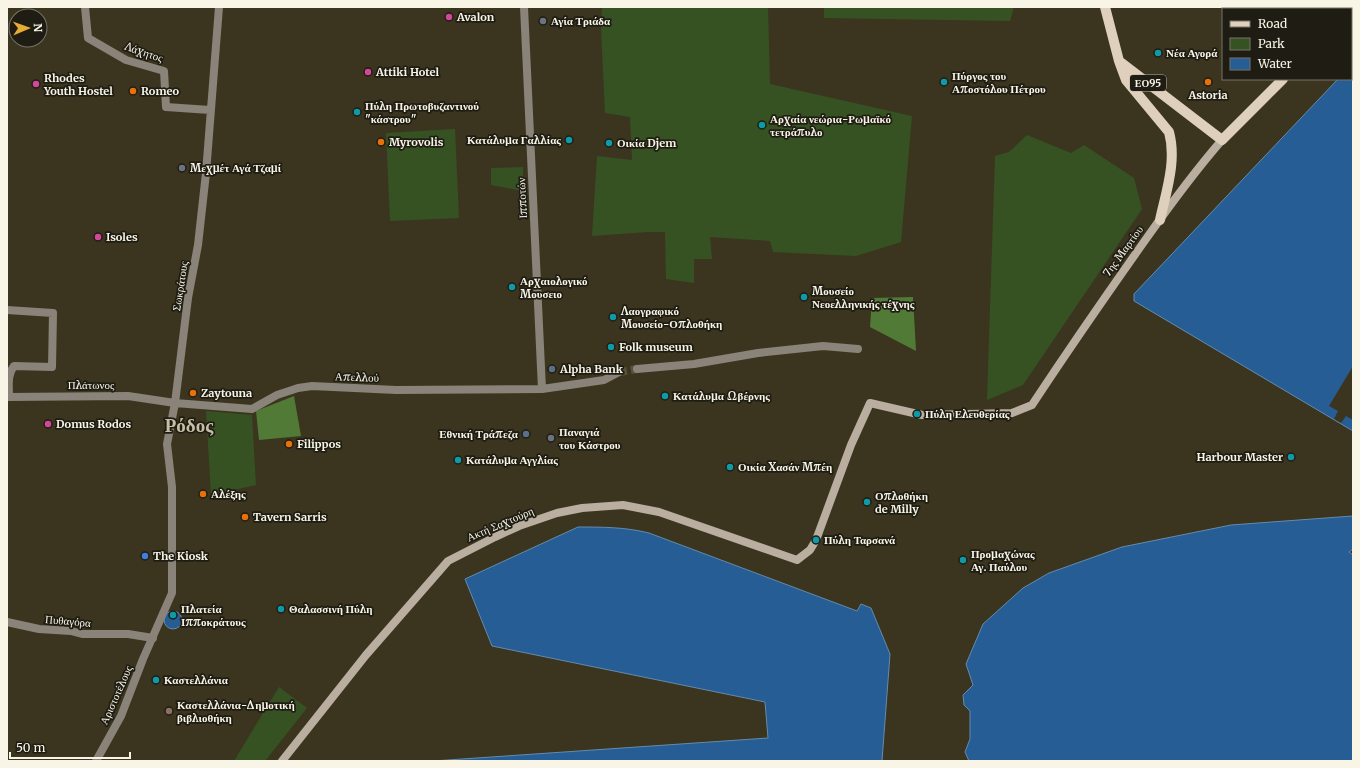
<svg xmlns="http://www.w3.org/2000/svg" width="1360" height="768" font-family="Merriweather,serif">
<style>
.green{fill:#365223}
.forest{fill:#527a37}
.water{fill:#255d94;stroke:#648bad}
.pier{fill:#3b351f}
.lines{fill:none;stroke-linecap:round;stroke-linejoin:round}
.street-tunnel{stroke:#57523d;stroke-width:8;stroke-dasharray:8 4;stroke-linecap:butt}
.street{stroke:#898379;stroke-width:8}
.secondary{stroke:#b9ae9f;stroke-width:8}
.primary{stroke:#ded0bc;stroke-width:10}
.hotel-dot{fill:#d1479c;stroke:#1f1d13;stroke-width:1.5}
.worship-dot{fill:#6b7280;stroke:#1f1d13;stroke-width:1.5}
.culture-dot{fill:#0f9aa8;stroke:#1f1d13;stroke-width:1.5}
.food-dot{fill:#e8710a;stroke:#1f1d13;stroke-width:1.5}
.service-dot{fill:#5c6f8a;stroke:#1f1d13;stroke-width:1.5}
.shop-dot{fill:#3f7fe0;stroke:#1f1d13;stroke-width:1.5}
.education-dot{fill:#8d6e63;stroke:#1f1d13;stroke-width:1.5}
.labels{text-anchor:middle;stroke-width:3.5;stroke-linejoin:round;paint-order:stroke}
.shield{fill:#1f1d13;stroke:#b7b4a7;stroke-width:1}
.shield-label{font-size:10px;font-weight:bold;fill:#f8f5e7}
.poi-label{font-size:11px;font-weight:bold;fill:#f8f5e7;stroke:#1f1d13;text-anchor:start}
.street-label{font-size:11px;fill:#f8f5e7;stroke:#1f1d13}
.town-label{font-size:19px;font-weight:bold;fill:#c6bfa5;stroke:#1f1d13}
</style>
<rect width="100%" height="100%" fill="#3b351f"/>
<!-- green -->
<path class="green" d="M 602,7 L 768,7 L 770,84 L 912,116 L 901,242 L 856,256 L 773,252 L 770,241 L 710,237 L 712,259 L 694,259 L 694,283 L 666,279 L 665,232 L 648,232 L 592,236 L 597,156 L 632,160 L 630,117 L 605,113 L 601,28 Z
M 824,7 L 1014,7 L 1010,21 L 824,18 Z
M 455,129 L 459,218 L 390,221 L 386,133 Z
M 1027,135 L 1071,153 L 1084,145 L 1134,178 L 1142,209 L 1023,385 L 987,400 L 995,156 L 1009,152 Z
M 523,167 L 523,191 L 491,185 L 491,168 Z
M 206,411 L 252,415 L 256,485 L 211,495 Z
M 279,687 L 307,708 L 265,761 L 234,761 Z"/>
<!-- forest -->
<path class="forest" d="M 913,297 L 916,351 L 870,327 L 872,298 Z
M 294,396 L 301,436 L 259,440 L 256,411 Z"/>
<!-- water -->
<path class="water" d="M 1353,63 L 1353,431 L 1134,301 L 1134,294 L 1338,79 L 1351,79 L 1351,65 Z
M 1353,516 L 1353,549 L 1349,552 L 1353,555 L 1353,761 L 969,761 L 965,752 L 970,739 L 970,711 L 964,705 L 963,695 L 973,685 L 966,664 L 983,624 L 1023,588 L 1049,573 L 1122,547 L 1231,525 Z
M 578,527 C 602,527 625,527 649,533 L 857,611 L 861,604 L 871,608 L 890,654 L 882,761 L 433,761 L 768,738 L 765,702 L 492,646 L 465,579 Z
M164 620a9 9 0 1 1 18 0a9 9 0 1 1-18 0Z"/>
<!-- pier -->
<path class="pier" d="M 1353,366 L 1353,420 L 1346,416 L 1341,423 L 1334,419 L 1338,411 L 1329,406 Z"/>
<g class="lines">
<!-- street-tunnel -->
<path class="street-tunnel" d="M 619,372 L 637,369"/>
<!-- street -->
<path class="street" d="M 85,7 L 88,38 L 126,60 L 164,71 L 166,107 L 210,110
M 524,7 L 542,389
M 7,310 L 53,313 L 52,367 L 14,366 C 7,375 9,386 9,397
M 637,369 L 694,364 L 758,353 L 823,346 L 858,349
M 7,397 L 128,396 L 175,403 L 252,409 L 277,395 L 298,388 L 312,386 L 396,390 L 542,389 L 604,380 L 619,372
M 7,622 L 39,629 L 71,631 L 82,634 L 128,634 L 153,638
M 96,761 L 121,716 L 143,659 L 172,593 L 172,487 L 167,444 L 175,403 L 188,298 L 198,245 L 206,173 L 219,7"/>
<!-- secondary -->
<path class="secondary" d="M 282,761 L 366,655 L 448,561 L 495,537 L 519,526 L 557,513 L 582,508 L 623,505 L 659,512 L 797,560 L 810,550 L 816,540 L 851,445 L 870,403 L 922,415 L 1012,413 L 1032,405 C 1069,349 1107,294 1146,239 C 1170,205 1195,171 1222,140"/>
<!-- primary -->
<path class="primary" d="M 1105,7 L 1119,61 L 1222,140 L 1283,79
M 1351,12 L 1353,10
M 1119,61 L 1126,80 L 1169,132 C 1177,161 1166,192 1160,220"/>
</g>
<!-- markers -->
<g class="hotel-dot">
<circle cx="449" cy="17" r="4"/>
<circle cx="368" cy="72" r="4"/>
<circle cx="36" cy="84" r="4"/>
<circle cx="98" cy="237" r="4"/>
<circle cx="48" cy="424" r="4"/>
</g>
<g class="worship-dot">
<circle cx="543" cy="21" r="4"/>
<circle cx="182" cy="168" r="4"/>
<circle cx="551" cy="438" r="4"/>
</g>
<g class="culture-dot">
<circle cx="1158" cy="53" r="4"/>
<circle cx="944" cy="82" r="4"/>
<circle cx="357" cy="112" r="4"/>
<circle cx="762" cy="125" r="4"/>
<circle cx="569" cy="140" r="4"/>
<circle cx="609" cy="143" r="4"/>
<circle cx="512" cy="287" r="4"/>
<circle cx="804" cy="297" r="4"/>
<circle cx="613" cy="317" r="4"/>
<circle cx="611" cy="347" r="4"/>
<circle cx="665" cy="396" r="4"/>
<circle cx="917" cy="414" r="4"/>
<circle cx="1291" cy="457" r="4"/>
<circle cx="458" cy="460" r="4"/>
<circle cx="730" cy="467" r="4"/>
<circle cx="867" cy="502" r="4"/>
<circle cx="816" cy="540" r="4"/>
<circle cx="963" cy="560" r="4"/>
<circle cx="281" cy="609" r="4"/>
<circle cx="173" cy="615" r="4"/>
<circle cx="156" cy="680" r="4"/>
</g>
<g class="food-dot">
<circle cx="1208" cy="82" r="4"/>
<circle cx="133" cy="91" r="4"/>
<circle cx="381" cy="142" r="4"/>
<circle cx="193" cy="393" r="4"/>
<circle cx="289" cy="444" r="4"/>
<circle cx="203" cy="494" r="4"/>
<circle cx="245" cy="517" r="4"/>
</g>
<g class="service-dot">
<circle cx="552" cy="369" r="4"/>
<circle cx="526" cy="434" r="4"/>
</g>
<circle class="shop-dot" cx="145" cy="556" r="4"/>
<circle class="education-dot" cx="169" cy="711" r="4"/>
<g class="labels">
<!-- shield labels -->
<rect class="shield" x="1130" y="75" width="36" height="16" rx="3"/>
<g class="shield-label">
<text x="1148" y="87">ΕΟ95</text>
</g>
<!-- poi labels -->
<g class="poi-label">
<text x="457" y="21">Avalon</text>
<text x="551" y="25">Αγία Τριάδα</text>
<text x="1166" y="57">Νέα Αγορά</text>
<text x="376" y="76">Attiki Hotel</text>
<text x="952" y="80">Πύργος του<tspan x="952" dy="13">Αποστόλου Πέτρου</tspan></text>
<text x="44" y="82">Rhodes<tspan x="44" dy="13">Youth Hostel</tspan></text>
<text x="141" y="95">Romeo</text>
<text x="1208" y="99" text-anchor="middle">Astoria</text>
<text x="365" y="110">Πύλη Πρωτοβυζαντινού<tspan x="365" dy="13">"κάστρου"</tspan></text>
<text x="770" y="123">Αρχαία νεώρια-Ρωμαϊκό<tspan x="770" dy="13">τετράπυλο</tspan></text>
<text x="561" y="144" text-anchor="end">Κατάλυμα Γαλλίας</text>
<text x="389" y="146">Myrovolis</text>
<text x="617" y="147">Οικία Djem</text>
<text x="190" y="172">Μεχμέτ Αγά Τζαμί</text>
<text x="106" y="241">Isoles</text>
<text x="520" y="285">Αρχαιολογικό<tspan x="520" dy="13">Μουσειο</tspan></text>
<text x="812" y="295">Μουσείο<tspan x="812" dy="13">Νεοελληνικής τέχνης</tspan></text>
<text x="621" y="315">Λαογραφικό<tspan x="621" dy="13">Μουσείο-Οπλοθήκη</tspan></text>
<text x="619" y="351">Folk museum</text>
<text x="560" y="373">Alpha Bank</text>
<text x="201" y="397">Zaytouna</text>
<text x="673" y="400">Κατάλυμα Ωβέρνης</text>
<text x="925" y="418">Πύλη Ελευθερίας</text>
<text x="56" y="428">Domus Rodos</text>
<text x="559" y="436">Παναγιά<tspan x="559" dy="13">του Κάστρου</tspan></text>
<text x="518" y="438" text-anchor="end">Εθνική Τράπεζα</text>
<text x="297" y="448">Filippos</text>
<text x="1283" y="461" text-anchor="end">Harbour Master</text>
<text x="466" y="464">Κατάλυμα Αγγλίας</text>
<text x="738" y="471">Οικία Χασάν Μπέη</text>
<text x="211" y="498">Αλέξης</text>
<text x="875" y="500">Οπλοθήκη<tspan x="875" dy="13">de Milly</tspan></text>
<text x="253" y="521">Tavern Sarris</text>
<text x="824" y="544">Πύλη Ταρσανά</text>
<text x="971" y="558">Προμαχώνας<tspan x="971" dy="13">Αγ. Παύλου</tspan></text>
<text x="153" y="560">The Kiosk</text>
<text x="181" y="613">Πλατεία<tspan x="181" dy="13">Ιπποκράτους</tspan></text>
<text x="289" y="613">Θαλασσινή Πύλη</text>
<text x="164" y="684">Καστελλάνια</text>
<text x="177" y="709">Καστελλάνια-Δημοτική<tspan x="177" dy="13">βιβλιοθήκη</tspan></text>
</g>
<!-- street labels -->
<g class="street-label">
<text transform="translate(144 52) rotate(19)" y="4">Λάχητος</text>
<text transform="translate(522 198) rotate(-93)" y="4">Ιπποτών</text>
<text transform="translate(1123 251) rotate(-54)" y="4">7ης Μαρτίου</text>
<text transform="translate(180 286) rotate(-81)" y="4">Σωκράτους</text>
<text transform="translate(357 377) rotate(2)" y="4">Απελλού</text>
<text x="91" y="389">Πλάτωνος</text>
<text transform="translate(500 524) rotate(-23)" y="4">Ακτή Σαχτούρη</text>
<text transform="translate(68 621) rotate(5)" y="4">Πυθαγόρα</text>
<text transform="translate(116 695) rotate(-66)" y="4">Αριστοτέλους</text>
</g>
<!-- town labels -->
<g class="town-label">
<text x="189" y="432">Ρόδος</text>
</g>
</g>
<!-- border -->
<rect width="1360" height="768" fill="none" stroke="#f8f5e7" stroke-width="16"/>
<!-- legend -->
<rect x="1222" y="8" width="130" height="72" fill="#1f1d13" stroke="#767368"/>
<rect x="1230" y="21" width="20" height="6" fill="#ded0bc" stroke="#767368"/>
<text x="1258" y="28" font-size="12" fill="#f8f5e7">Road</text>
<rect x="1230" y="38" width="20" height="12" fill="#365223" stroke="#767368"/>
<text x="1258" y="48" font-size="12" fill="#f8f5e7">Park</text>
<rect x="1230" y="58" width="20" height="12" fill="#255d94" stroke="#767368"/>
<text x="1258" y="68" font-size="12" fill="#f8f5e7">Water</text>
<!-- north arrow -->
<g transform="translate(28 28) rotate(88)"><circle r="19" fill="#1f1d13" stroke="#767368"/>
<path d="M0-3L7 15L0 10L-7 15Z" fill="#e7ac36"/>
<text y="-6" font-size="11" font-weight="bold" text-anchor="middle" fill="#f8f5e7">N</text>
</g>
<!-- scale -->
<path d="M10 752v6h120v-6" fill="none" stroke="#f8f5e7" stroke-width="2"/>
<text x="16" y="752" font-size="12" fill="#f8f5e7" stroke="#1f1d13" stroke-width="3" paint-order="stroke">50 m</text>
</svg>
